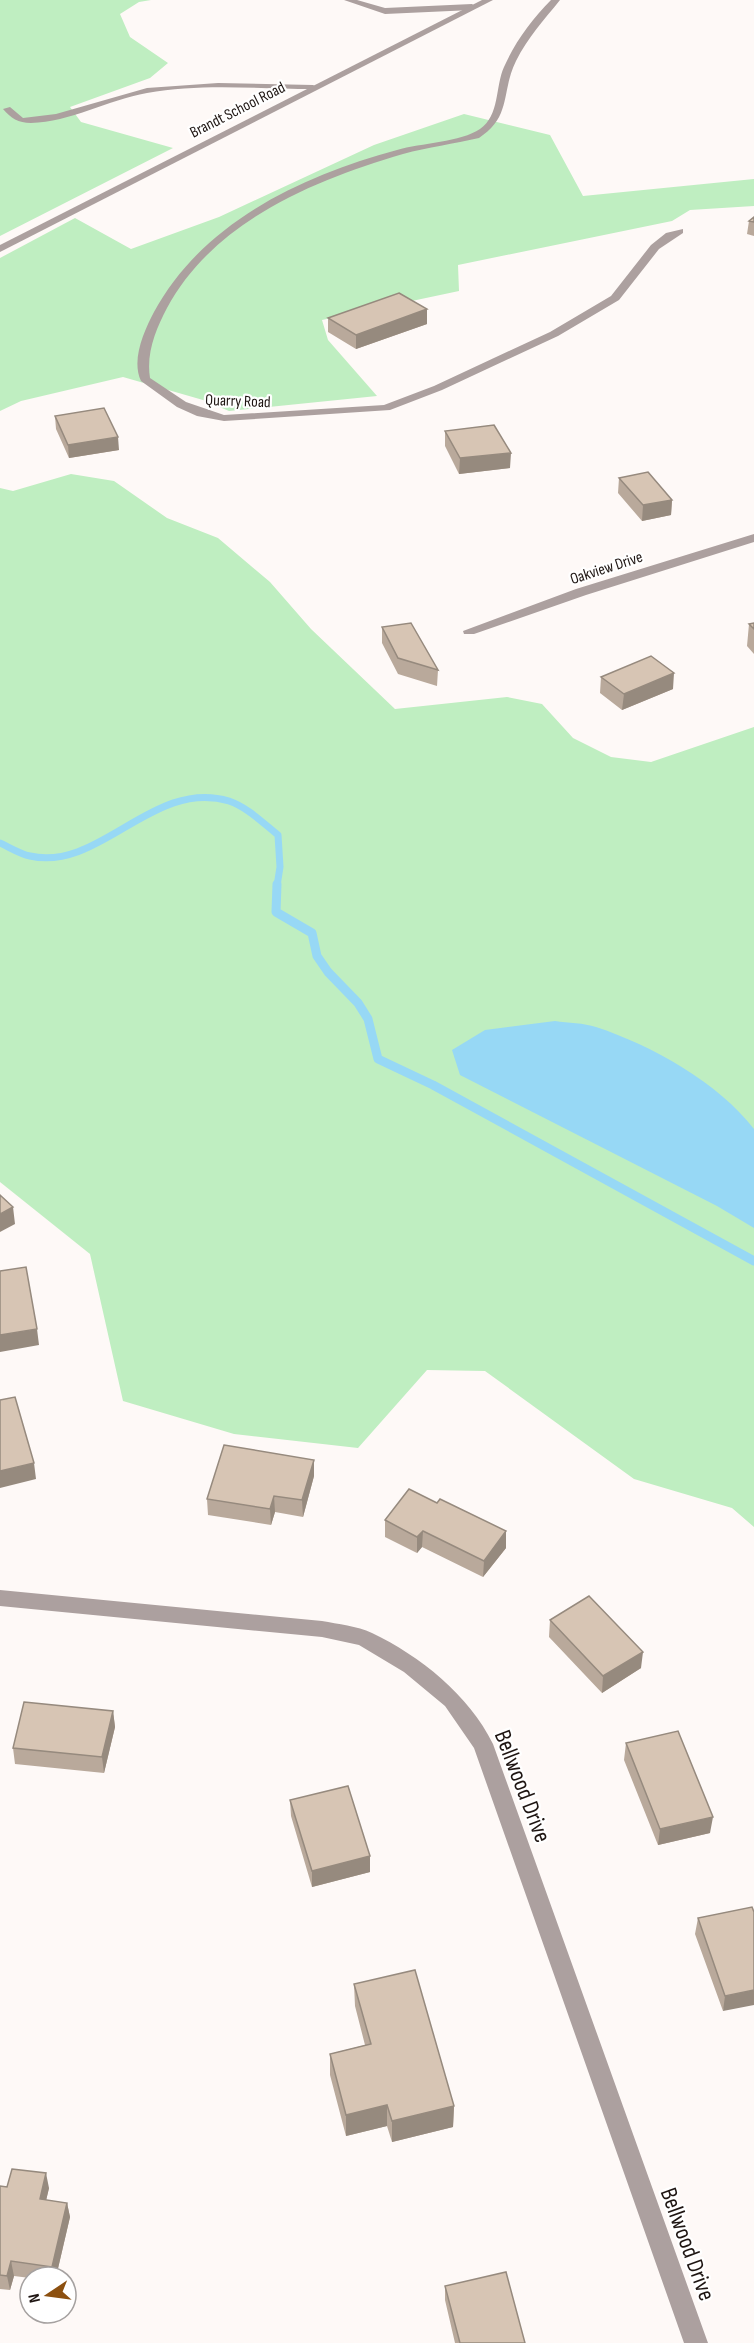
<svg xmlns="http://www.w3.org/2000/svg" width="754" height="2343" font-family="'Sofia Sans Condensed',sans-serif">
<style>
.green{fill:#bfeec1}
.water{fill:#97d8f5}
.lines{fill:none;stroke-linecap:round;stroke-linejoin:round}
.stream-far1{stroke:#97d8f5;stroke-width:7}
.stream{stroke:#97d8f5;stroke-width:9}
.service{fill:#aca09f;fill-rule:evenodd}
.minor{fill:#aca09f;fill-rule:evenodd}
.tertiary{fill:#aca09f;fill-rule:evenodd}
.wall{fill:#b9a99b}
.shaded-wall{fill:#968a7e}
.building{fill:#d7c5b4;stroke:#968a7e;stroke-width:1.5}
.labels{text-anchor:middle;stroke-width:4.5;stroke-linejoin:round;paint-order:stroke}
.far-street-label{font-size:16px;fill:#1e1512;stroke:#fff}
.near-street-label{font-size:24px;fill:#1e1512;stroke:#fff}
</style>
<rect width="100%" height="100%" fill="#fef9f7"/>
<!-- green -->
<path class="green" d="M 0,0 L 151,0 L 139,2 L 120,14 L 130,37 L 168,63 L 150,78 L 70,107 L 81,122 L 173,148 L 0,236 Z
M 464,114 L 550,135 L 583,196 L 754,179 L 754,206 L 690,210 L 672,221 L 458,265 L 459,291 L 322,320 L 328,340 L 377,396 L 229,411 L 203,400 L 123,377 L 21,401 L 0,411 L 0,258 L 75,218 L 131,249 L 219,217 L 374,145 Z
M 71,474 L 114,481 L 167,518 L 218,538 L 270,582 L 311,629 L 395,709 L 507,697 L 542,704 L 573,738 L 611,757 L 651,762 L 754,727 L 754,1527 L 732,1508 L 634,1479 L 485,1371 L 427,1370 L 358,1448 L 234,1434 L 123,1401 L 90,1254 L 0,1182 L 0,488 L 13,491 Z"/>
<!-- water -->
<path class="water" d="M 555,1021 C 568,1023 584,1023 596,1027 C 651,1045 719,1083 754,1129 L 754,1228 L 717,1206 L 460,1075 L 452,1050 L 485,1030 Z"/>
<g class="lines">
<!-- stream-far1 -->
<path class="stream-far1" d="M 0,843 C 9,847 20,854 30,856 C 100,872 153,778 229,801 C 247,807 263,823 278,835 L 280,867 L 277,886"/>
<!-- stream -->
<path class="stream" d="M 277,884 L 276,912 L 312,933 L 317,956 L 328,972 L 358,1003 L 368,1019 L 378,1059 L 433,1085 L 754,1261"/>
<!-- service -->
<path class="service" d="M 218,83 L 313,85 L 317,87 L 313,89 C 258,89 201,83 147,93 C 108,100 70,122 31,123 C 18,123 11,118 3,109 L 10,107 L 23,118 L 56,114 L 147,88 Z"/>
<!-- minor -->
<path class="minor" d="M 344,0 L 357,0 L 385,8 L 472,4 L 476,7 L 472,10 L 385,14 Z
M 551,0 L 560,0 C 544,20 528,37 516,61 C 501,91 512,117 479,138 C 454,144 428,147 403,154 C 314,180 213,222 167,308 C 156,329 146,353 150,378 L 186,402 L 224,415 L 384,405 L 434,386 L 550,332 L 611,296 L 651,245 L 666,233 L 683,229 L 683,233 L 659,249 L 619,300 L 558,336 L 442,390 L 390,410 L 224,421 L 197,416 L 177,407 L 141,381 C 131,360 144,331 154,312 C 203,222 301,176 397,150 C 421,143 461,142 480,129 C 500,115 495,87 504,67 C 515,42 532,19 551,0 Z
M 754,534 L 754,542 L 586,595 L 474,634 L 464,634 L 463,631 L 576,589 Z
M 0,1590 L 322,1621 C 338,1624 357,1626 372,1633 C 420,1656 469,1695 493,1744 L 708,2343 L 684,2343 L 474,1748 L 445,1706 L 404,1672 L 359,1645 L 322,1637 L 0,1606 Z"/>
<!-- tertiary -->
<path class="tertiary" d="M 482,0 L 493,0 L 0,252 L 0,245 Z"/>
</g>
<!-- wall -->
<path class="wall" d="M 754,217 L 754,236 L 747,234 L 749,221 Z
M 328,318 L 427,324 L 356,349 L 328,332 Z
M 55,416 L 119,450 L 69,458 L 56,429 Z
M 445,431 L 510,468 L 459,474 L 445,446 Z
M 619,478 L 672,500 L 671,515 L 642,521 L 618,493 Z
M 754,623 L 754,654 L 747,646 L 749,624 Z
M 382,627 L 438,670 L 437,686 L 398,674 L 382,643 Z
M 601,677 L 673,689 L 622,710 L 600,693 Z
M 314,1476 L 303,1517 L 275,1512 L 271,1525 L 208,1515 L 207,1499 Z
M 385,1520 L 506,1548 L 483,1577 L 422,1547 L 417,1553 L 385,1537 Z
M 550,1620 L 641,1668 L 602,1693 L 549,1637 Z
M 113,1711 L 115,1727 L 104,1773 L 15,1764 L 13,1748 Z
M 626,1743 L 710,1833 L 658,1845 L 624,1760 Z
M 290,1800 L 370,1856 L 370,1872 L 312,1887 L 291,1816 Z
M 754,1912 L 723,2011 L 695,1934 L 698,1918 Z
M 354,1984 L 454,2106 L 453,2127 L 392,2142 L 387,2126 L 346,2136 L 330,2075 L 330,2054 L 365,2045 L 355,2006 Z
M 0,2186 L 49,2188 L 46,2200 L 67,2203 L 70,2217 L 56,2277 L 30,2277 L 30,2278 L 14,2276 L 10,2290 L 0,2289 Z
M 445,2286 L 525,2343 L 455,2343 L 445,2300 Z"/>
<!-- shaded-wall -->
<path class="shaded-wall" d="M 427,309 L 427,324 L 356,349 L 356,335 Z
M 118,437 L 119,450 L 69,458 L 68,445 Z
M 511,453 L 510,468 L 459,474 L 460,458 Z
M 672,500 L 671,515 L 642,521 L 643,505 Z
M 674,673 L 673,689 L 622,710 L 624,694 Z
M 13,1207 L 15,1224 L 0,1232 L 0,1214 Z
M 37,1329 L 39,1345 L 0,1352 L 0,1335 Z
M 314,1460 L 314,1476 L 303,1517 L 302,1500 Z
M 34,1463 L 36,1479 L 0,1488 L 0,1471 Z
M 274,1496 L 275,1512 L 271,1525 L 270,1509 Z
M 423,1531 L 422,1547 L 417,1553 L 417,1537 Z
M 506,1531 L 506,1548 L 483,1577 L 484,1561 Z
M 643,1652 L 641,1668 L 602,1693 L 603,1676 Z
M 113,1711 L 115,1727 L 104,1773 L 102,1757 Z
M 713,1817 L 710,1833 L 658,1845 L 660,1829 Z
M 370,1856 L 370,1872 L 312,1887 L 312,1871 Z
M 754,1990 L 754,2005 L 723,2011 L 725,1996 Z
M 387,2105 L 387,2126 L 346,2136 L 346,2115 Z
M 454,2106 L 453,2127 L 392,2142 L 392,2121 Z
M 46,2173 L 49,2188 L 43,2214 L 40,2199 Z
M 67,2203 L 70,2217 L 56,2277 L 54,2277 L 52,2267 Z
M 11,2261 L 14,2276 L 10,2290 L 7,2276 Z"/>
<!-- building -->
<path class="building" d="M 754,217 L 754,222 L 749,221 Z
M 399,293 L 427,309 L 356,335 L 328,318 Z
M 104,408 L 118,437 L 68,445 L 55,416 Z
M 494,425 L 511,453 L 460,458 L 445,431 Z
M 648,472 L 672,500 L 643,505 L 619,478 Z
M 411,623 L 438,670 L 398,658 L 382,627 Z
M 754,623 L 754,629 L 749,624 Z
M 651,656 L 674,673 L 624,694 L 601,677 Z
M 0,1195 L 13,1207 L 0,1214 Z
M 26,1267 L 37,1329 L 0,1335 L 0,1271 Z
M 15,1397 L 34,1463 L 0,1471 L 0,1400 Z
M 224,1445 L 314,1460 L 302,1500 L 274,1496 L 270,1509 L 207,1499 Z
M 409,1489 L 437,1503 L 440,1499 L 506,1531 L 484,1561 L 423,1531 L 417,1537 L 385,1520 Z
M 589,1596 L 643,1652 L 603,1676 L 550,1620 Z
M 24,1702 L 113,1711 L 102,1757 L 13,1748 Z
M 678,1731 L 713,1817 L 660,1829 L 626,1743 Z
M 348,1786 L 370,1856 L 312,1871 L 290,1800 Z
M 752,1907 L 754,1912 L 754,1990 L 725,1996 L 698,1918 Z
M 415,1970 L 454,2106 L 392,2121 L 387,2105 L 346,2115 L 330,2054 L 371,2044 L 354,1984 Z
M 12,2169 L 46,2173 L 40,2199 L 67,2203 L 52,2267 L 11,2261 L 7,2276 L 0,2275 L 0,2186 L 7,2187 Z
M 506,2272 L 525,2343 L 460,2343 L 445,2286 Z"/>
<g class="labels">
<!-- far-street labels -->
<g class="far-street-label">
<text transform="translate(237 109) rotate(-27)" y="6">Brandt School Road</text>
<text transform="translate(238 400) rotate(2)" y="6">Quarry Road</text>
<text transform="translate(606 567) rotate(-18)" y="6">Oakview Drive</text>
</g>
<!-- near-street labels -->
<g class="near-street-label">
<text transform="translate(523 1786) rotate(69)" y="8">Bellwood Drive</text>
<text transform="translate(688 2244) rotate(70)" y="8">Bellwood Drive</text>
</g>
</g>
<!-- north arrow -->
<g transform="translate(48 2295) rotate(257)"><circle r="28" fill="#ffffff" stroke="#a5a1a0" stroke-width="1.5"/>
<path d="M0-4.5L10 22L0 15L-10 22Z" fill="#8c5010"/>
<text y="-9" font-size="16" font-weight="bold" text-anchor="middle" fill="#1e1512">N</text>
</g>
</svg>
